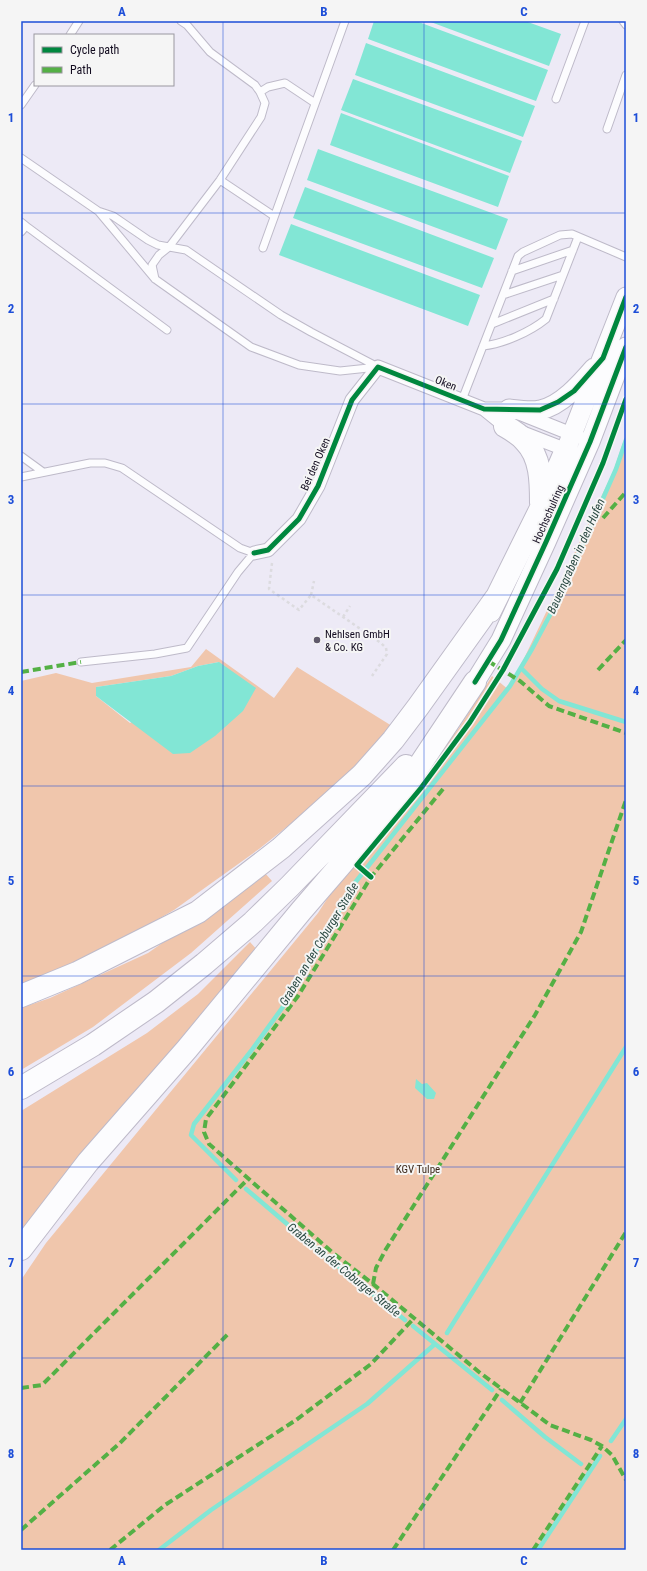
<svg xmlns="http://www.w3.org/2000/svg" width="647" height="1571" font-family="'Roboto Condensed',sans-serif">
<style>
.green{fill:#f0c6ac;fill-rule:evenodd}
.water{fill:#82e6d5}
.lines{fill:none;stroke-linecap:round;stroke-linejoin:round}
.stream{stroke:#82e6d5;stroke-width:4.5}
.lane-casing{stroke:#bebac9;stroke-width:9}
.street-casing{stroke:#bebac9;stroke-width:15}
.secondary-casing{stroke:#bebac9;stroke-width:21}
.highway-casing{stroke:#bebac9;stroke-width:24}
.path{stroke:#dcdbdf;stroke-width:2.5;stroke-dasharray:3 3;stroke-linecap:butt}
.lane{stroke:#fcfcfe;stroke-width:7}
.street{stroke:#fcfcfe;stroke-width:13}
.secondary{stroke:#fcfcfe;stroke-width:19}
.highway{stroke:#fcfcfe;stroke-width:22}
.quiet{stroke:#54b045;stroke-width:4;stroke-dasharray:8 4;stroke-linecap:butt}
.cycleway-casing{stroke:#f5f5f5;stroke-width:8}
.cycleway{stroke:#00873e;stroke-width:5}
.grid{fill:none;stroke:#1d4ed8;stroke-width:1;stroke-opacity:0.55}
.poi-dot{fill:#5f596a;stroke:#f5f5f5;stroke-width:1.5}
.labels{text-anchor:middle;stroke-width:4;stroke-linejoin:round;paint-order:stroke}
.street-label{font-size:11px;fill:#120b1f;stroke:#f5f5f5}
.poi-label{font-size:11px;fill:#120b1f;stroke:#f5f5f5;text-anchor:start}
.park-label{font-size:11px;fill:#3c281a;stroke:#f5f5f5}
.water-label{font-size:12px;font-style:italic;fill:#2c4a43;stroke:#f5f5f5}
.neatline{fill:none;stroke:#1d4ed8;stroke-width:1.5}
.grid-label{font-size:13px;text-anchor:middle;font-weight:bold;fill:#1d4ed8}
</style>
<rect width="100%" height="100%" fill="#edeaf6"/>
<!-- green -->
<path class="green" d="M 626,434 L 626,1550 L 21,1550 L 21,1280 L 46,1243 L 318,913 L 343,874 L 409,792 L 459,728 L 492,676 L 509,690 L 613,472 Z
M 206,649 L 274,698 L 297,667 L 392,726 L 362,761 L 303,814 L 259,849 L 174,910 L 110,947 L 21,984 L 21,681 L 56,673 L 92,683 L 191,667 ZM 219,662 L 130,723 L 96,696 L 96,687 L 171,676 L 198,666 Z
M 264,872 L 272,881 L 191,953 L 93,1027 L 21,1070 L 21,1008 L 50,998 L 148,953 Z
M 250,942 L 257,950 L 21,1230 L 21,1111 L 147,1033 L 198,994 Z"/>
<!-- water -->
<path class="water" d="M 374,21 L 416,21 L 548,70 L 536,101 L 368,39 Z
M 428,21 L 525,21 L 561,34 L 549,66 Z
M 366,43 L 535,106 L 523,137 L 355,75 Z
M 353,79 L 522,141 L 510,173 L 341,110 Z
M 341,113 L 509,176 L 498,207 L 330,145 Z
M 318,149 L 508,219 L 496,250 L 307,180 Z
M 305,187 L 494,258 L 482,288 L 293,218 Z
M 291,224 L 480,295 L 468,326 L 279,255 Z
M 219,662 L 256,688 L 243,711 L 215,736 L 190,753 L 173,754 L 96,696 L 96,687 L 171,676 L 198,666 Z
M 416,1079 L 422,1084 L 427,1083 L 436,1093 L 434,1099 L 427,1099 L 415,1088 Z"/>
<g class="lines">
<!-- stream -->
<path class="stream" d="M 521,668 L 542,689 L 559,701 L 626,722
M 236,1180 L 191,1135 L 194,1124 L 251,1051 L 285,1004 L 349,894 L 354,884 L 510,686 L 532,649 L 559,598 L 616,469 L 626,440
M 246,1189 L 314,1247 L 405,1320
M 413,1326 L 492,1390
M 447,1333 L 626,1047
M 502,1400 L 545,1437 L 581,1464
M 611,1441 L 626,1419
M 159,1550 L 211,1510 L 367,1404 L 435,1344
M 538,1550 L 600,1456"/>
<defs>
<path id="lane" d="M 623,21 L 626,25
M 70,35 L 79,21
M 260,92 L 268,87 L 285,83 L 315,103
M 556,99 L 585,21
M 21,105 L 35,85
M 607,129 L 626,75
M 21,158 L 98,211 L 113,216 L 148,240 L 158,245 L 186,250 L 281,315 L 311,332 L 378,367
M 220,180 L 274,216
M 99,212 L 155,279 L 251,347 L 299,365 L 340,371 L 378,367
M 21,222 L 26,226 L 21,232
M 26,226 L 167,330
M 263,248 L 345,21
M 512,271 L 573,250
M 155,279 L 152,265 L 159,255 L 169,247 L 220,180 L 261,117 L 265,103 L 260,92 L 255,85 L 210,52 L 187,25 L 181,21
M 503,295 L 563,275
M 492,324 L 554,299
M 483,346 C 503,344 530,332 546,319 L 578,237
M 462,400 L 518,256 L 523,252 L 560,235 L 572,234 L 626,257
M 21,456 L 43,472
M 21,477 L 90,463 L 105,463 L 122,468 L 240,548 L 254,553 L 238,572 L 187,648 L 155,654 L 81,662"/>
<path id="street" d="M 484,409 L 509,409 L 579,437
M 254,553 L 268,550 L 299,519 L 318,486 L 352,400 L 378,367 L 484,409 L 505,426 L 572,452"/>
<path id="secondary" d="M 509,409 C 518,410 531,412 540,410 C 561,406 581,383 594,368
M 566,450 L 626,297
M 475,682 L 501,640 L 546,542 L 590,442 L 626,347"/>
<path id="highway" d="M 505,426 C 512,430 520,435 525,441 C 541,457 541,482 541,503
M 490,611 L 540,510 L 566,450
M 21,996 L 77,973 L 198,912 L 281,848 L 362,775 L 393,740 L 418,707 L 496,598
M 21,1088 L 93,1045 L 156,1002 L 204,964 L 253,922 L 290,886 L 406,766
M 21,1249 L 88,1162 L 187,1049 L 301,911 L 395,802 L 475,682"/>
</defs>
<!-- lane casing -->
<use href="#lane" class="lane-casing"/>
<!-- street casing -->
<use href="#street" class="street-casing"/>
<!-- secondary casing -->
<use href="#secondary" class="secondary-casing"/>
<!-- highway casing -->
<use href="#highway" class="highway-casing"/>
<!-- path -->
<path class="path" d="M 272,563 L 269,589 L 299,610 L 311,595 L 381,643 L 386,648 L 387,654 L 372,676
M 311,595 L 314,581
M 343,617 L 350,606
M 375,639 L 381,629"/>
<!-- lane -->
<use href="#lane" class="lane"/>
<!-- street -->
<use href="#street" class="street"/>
<!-- secondary -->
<use href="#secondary" class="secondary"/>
<!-- highway -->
<use href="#highway" class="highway"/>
<!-- quiet -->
<path class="quiet" d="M 603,518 L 626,492
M 488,661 L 520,681 L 549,706 L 626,733
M 598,670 L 626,640
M 21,672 L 81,662
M 443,789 L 371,877 L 298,996 L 206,1119 L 204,1132 L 209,1144 L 333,1253 L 373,1284 L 479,1372 L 550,1425 L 591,1440 L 602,1446 L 612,1455 L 626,1480
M 373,1284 L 376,1268 L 386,1249 L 535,1015 L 581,932 L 626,800
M 21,1388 L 42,1385 L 248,1179
M 520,1403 L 626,1232
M 21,1530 L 120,1443 L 228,1334
M 110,1550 L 165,1505 L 296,1420 L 371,1364 L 414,1318
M 393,1550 L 501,1389
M 533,1550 L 602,1446"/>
<defs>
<path id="cycleway" d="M 254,553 L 268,550 L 299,519 L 318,486 L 352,400 L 378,367 L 484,409 L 540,410 L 558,402 L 574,391 L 603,358 L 626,297
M 475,682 L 501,640 L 546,542 L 590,442 L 626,347
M 371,877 L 357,865 L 421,788 L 470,722 L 503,670 L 557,569 L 603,463 L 626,399"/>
</defs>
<!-- cycleway casing -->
<use href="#cycleway" class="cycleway-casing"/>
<!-- cycleway -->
<use href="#cycleway" class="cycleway"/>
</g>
<!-- grid -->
<path class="grid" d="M 223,21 L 223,1550M 424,21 L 424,1550M 21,213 L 626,213M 21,404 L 626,404M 21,595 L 626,595M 21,786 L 626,786M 21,976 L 626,976M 21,1167 L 626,1167M 21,1358 L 626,1358"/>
<!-- markers -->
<circle class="poi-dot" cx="317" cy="640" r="4"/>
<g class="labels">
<!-- street labels -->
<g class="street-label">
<text transform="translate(446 383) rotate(22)" y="4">Oken</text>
<text transform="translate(315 464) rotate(-66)" y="4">Bei den Oken</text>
<text transform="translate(548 514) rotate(-66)" y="4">Hochschulring</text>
</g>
<!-- poi labels -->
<g class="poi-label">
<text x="325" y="638">Nehlsen GmbH<tspan x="325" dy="13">&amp; Co. KG</tspan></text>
</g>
<!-- park labels -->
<g class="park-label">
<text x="418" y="1173">KGV Tulpe</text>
</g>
<!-- water labels -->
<g class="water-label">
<text transform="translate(576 556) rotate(-66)" y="4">Bauerngraben in den Hufen</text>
<text transform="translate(319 944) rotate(-59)" y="4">Graben an der Coburger Straße</text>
<text transform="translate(344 1270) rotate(39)" y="4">Graben an der Coburger Straße</text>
</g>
</g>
<!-- border -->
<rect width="647" height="1571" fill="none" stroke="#f5f5f5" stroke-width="44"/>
<!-- legend -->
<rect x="34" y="34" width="140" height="52" fill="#f5f5f5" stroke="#9a979f"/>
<rect x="42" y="47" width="20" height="6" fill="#00873e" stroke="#9a979f"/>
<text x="70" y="54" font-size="12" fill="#120b1f">Cycle path</text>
<rect x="42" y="67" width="20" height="6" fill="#54b045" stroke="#9a979f"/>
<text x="70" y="74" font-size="12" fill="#120b1f">Path</text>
<rect x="22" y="22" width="603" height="1527" class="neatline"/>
<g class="grid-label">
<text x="122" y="16">A</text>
<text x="324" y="16">B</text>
<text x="524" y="16">C</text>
<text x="11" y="122">1</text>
<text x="636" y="122">1</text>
<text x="11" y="313">2</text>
<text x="636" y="313">2</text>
<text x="11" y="504">3</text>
<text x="636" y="504">3</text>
<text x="11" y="695">4</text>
<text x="636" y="695">4</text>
<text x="11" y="885">5</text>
<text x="636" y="885">5</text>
<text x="11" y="1076">6</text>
<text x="636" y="1076">6</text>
<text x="11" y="1267">7</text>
<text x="636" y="1267">7</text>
<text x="11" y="1458">8</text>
<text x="636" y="1458">8</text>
<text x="122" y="1565">A</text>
<text x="324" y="1565">B</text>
<text x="524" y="1565">C</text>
</g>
</svg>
